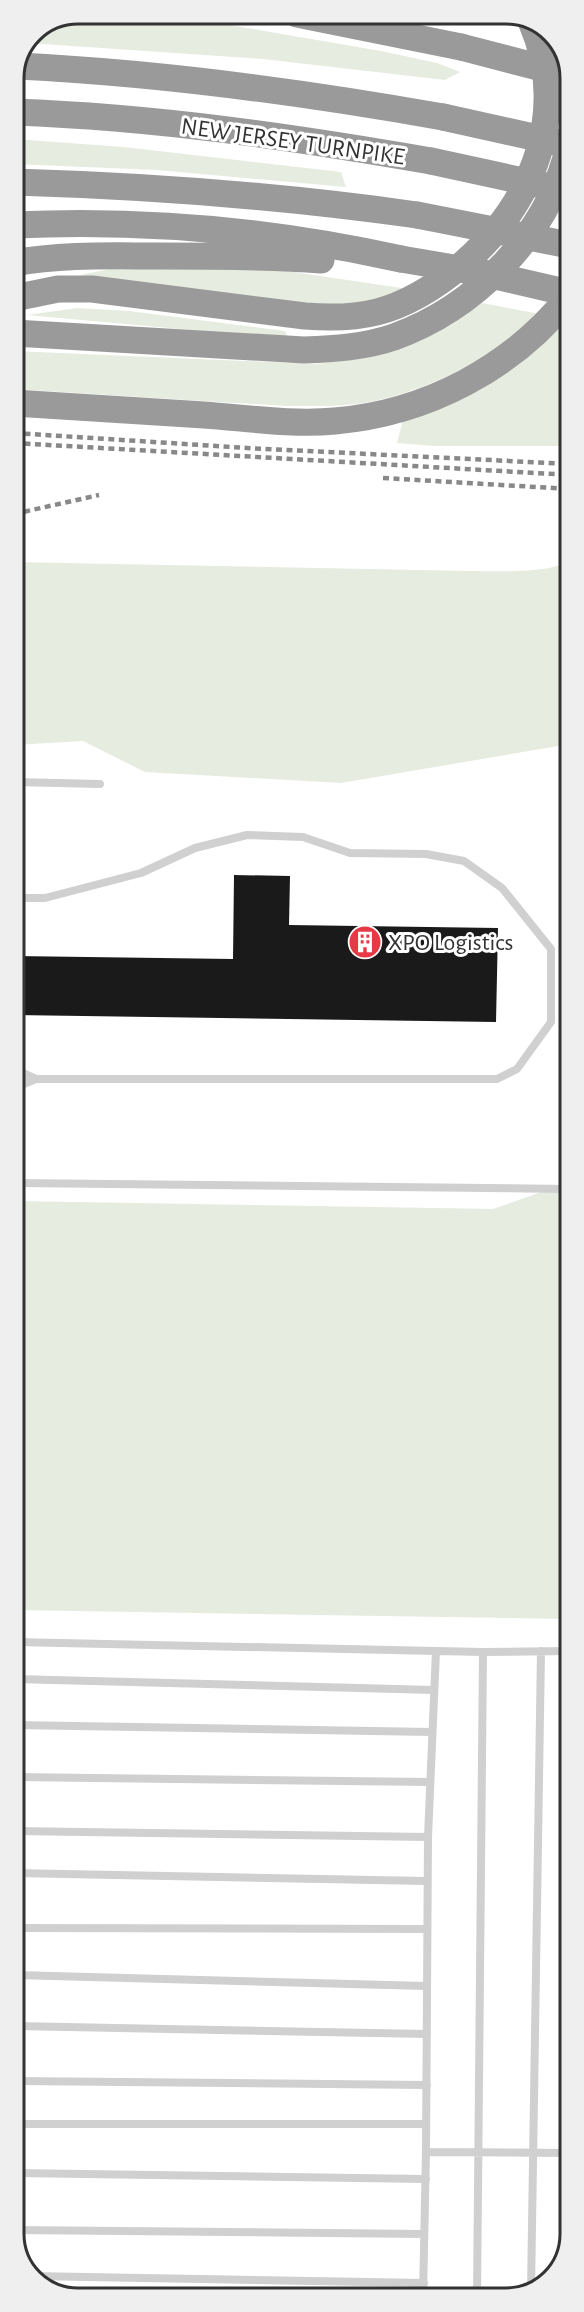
<svg xmlns="http://www.w3.org/2000/svg" width="584" height="2312" font-family="'Alegreya Sans',sans-serif">
<style>
.green{fill:#e6ecdf}
.building{fill:#1a1a1a}
.lines{fill:none;stroke-linecap:round;stroke-linejoin:round}
.lane{stroke:#d0d0d0;stroke-width:8}
.highway{stroke:#9a9a9a;stroke-width:27}
.rail{stroke:#888;stroke-width:4.5;stroke-dasharray:6 4.5;stroke-linecap:butt}
.highway-bridge{stroke:#9a9a9a;stroke-width:27}
.labels{text-anchor:middle;stroke-width:6;stroke-linejoin:round;paint-order:stroke}
.street-label{font-size:24px;fill:#333;stroke:#fff}
.poi-label{font-size:24px;fill:#333;stroke:#fff;text-anchor:start}
.rim{fill:none;stroke:#333;stroke-width:3}
</style>
<rect width="100%" height="100%" fill="#fff"/>
<!-- green -->
<path class="green" d="M 78,14 L 152,14 L 183,17 L 381,51 L 437,63 L 460,72 L 445,80 L 263,59 L 28,43 L 33,32 Z
M 14,139 L 124,147 L 341,172 L 346,187 L 157,170 L 14,164 Z
M 110,269 L 273,269 L 408,289 L 351,307 L 299,304 L 134,284 L 80,275 Z
M 482,303 L 540,314 C 491,358 434,389 369,402 C 342,407 314,406 286,406 L 14,389 L 14,351 L 316,364 L 372,357 L 419,341 L 454,323 Z
M 77,308 L 129,311 L 285,331 L 289,339 L 27,315 Z
M 566,323 L 569,324 L 570,446 L 433,446 L 397,443 L 403,420 L 523,360 Z
M 570,561 L 570,744 L 341,783 L 145,772 L 83,741 L 14,745 L 14,562 L 469,571 C 496,571 547,574 570,561 Z
M 570,1182 L 570,1619 L 14,1610 L 14,1201 L 493,1209 Z"/>
<!-- building -->
<path class="building" d="M 234,875 L 290,876 L 289,925 L 498,928 L 496,1022 L 14,1015 L 14,956 L 233,959 Z"/>
<g class="lines">
<!-- lane -->
<path class="lane" d="M 14,782 L 100,784
M 14,898 L 45,898 L 141,873 L 195,848 L 247,835 L 303,837 L 350,853 L 426,854 L 464,861 L 502,888 L 551,949 L 551,1022 L 517,1069 L 497,1079 L 36,1079 L 14,1088
M 14,1069 L 36,1079
M 14,1183 L 570,1189
M 14,1642 L 483,1652
M 14,1679 L 434,1690
M 14,1725 L 432,1732
M 14,1777 L 430,1782
M 14,1831 L 428,1837 L 436,1651
M 428,1837 L 426,2152 L 570,2153
M 14,1873 L 427,1881
M 14,1928 L 427,1929
M 15,1975 L 427,1986
M 15,2026 L 427,2034
M 15,2081 L 427,2085
M 15,2124 L 426,2124
M 15,2173 L 426,2179
M 15,2230 L 424,2234
M 31,2276 L 424,2283
M 531,2290 L 541,1651
M 423,2297 L 426,2152
M 477,2297 L 483,1652 L 570,1651"/>
<!-- highway -->
<path class="highway" d="M 297,14 L 461,47
M 18,66 C 161,73 302,92 443,117
M 14,112 C 154,117 293,137 431,161
M 14,182 C 149,186 283,196 417,215
M 14,225 C 143,219 275,231 401,259
M 14,263 C 62,254 111,256 160,256 C 214,256 267,256 321,260
M 14,298 L 58,289 L 92,289 L 305,316 C 329,318 353,318 377,312 C 409,304 439,284 464,263 C 534,202 570,111 531,21
M 14,333 L 304,350 C 334,349 365,347 394,337 C 477,307 549,233 569,146
M 14,403 C 77,407 141,411 204,415 C 247,418 292,425 335,421 C 427,413 512,368 569,297"/>
<!-- rail -->
<path class="rail" d="M 14,433 L 247,448 L 570,464
M 14,443 L 570,475
M 383,478 L 570,489
M 14,514 L 99,495"/>
<!-- highway-bridge -->
<path class="highway-bridge" d="M 461,47 L 569,75
M 443,117 L 569,145
M 431,161 L 569,191
M 417,215 L 569,245
M 401,259 L 483,273 L 569,293"/>
</g>
<!-- icons -->
<defs>
<symbol id="building-disc" viewBox="-11 -11 22 22"><circle r="9.5" fill="#e63946" stroke="#fff"/><path d="M-4-6H4V6H1V3H-1V6H-4ZM-2.5-4.3h1.7v1.8h-1.7ZM.8-4.3h1.7v1.8H.8ZM-2.5-1h1.7V.8h-1.7ZM.8-1h1.7V.8H.8Z" fill="#fff"/></symbol>
</defs>
<g fill-rule="evenodd">
<use href="#building-disc" x="346" y="923" width="38" height="38"/>
</g>
<g class="labels">
<!-- street labels -->
<g class="street-label">
<text transform="translate(293 141) rotate(8)" y="8">NEW JERSEY TURNPIKE</text>
</g>
<!-- poi labels -->
<g class="poi-label">
<text x="388" y="950">XPO Logistics</text>
</g>
</g>
<!-- crop -->
<path d="M0 0H584V2312H0ZM78 24H506A54 54 0 0 1 560 78V2234A54 54 0 0 1 506 2288H78A54 54 0 0 1 24 2234V78A54 54 0 0 1 78 24Z" fill="#efefef" fill-rule="evenodd"/>
<path class="rim" d="M78 24H506A54 54 0 0 1 560 78V2234A54 54 0 0 1 506 2288H78A54 54 0 0 1 24 2234V78A54 54 0 0 1 78 24Z"/>
</svg>
